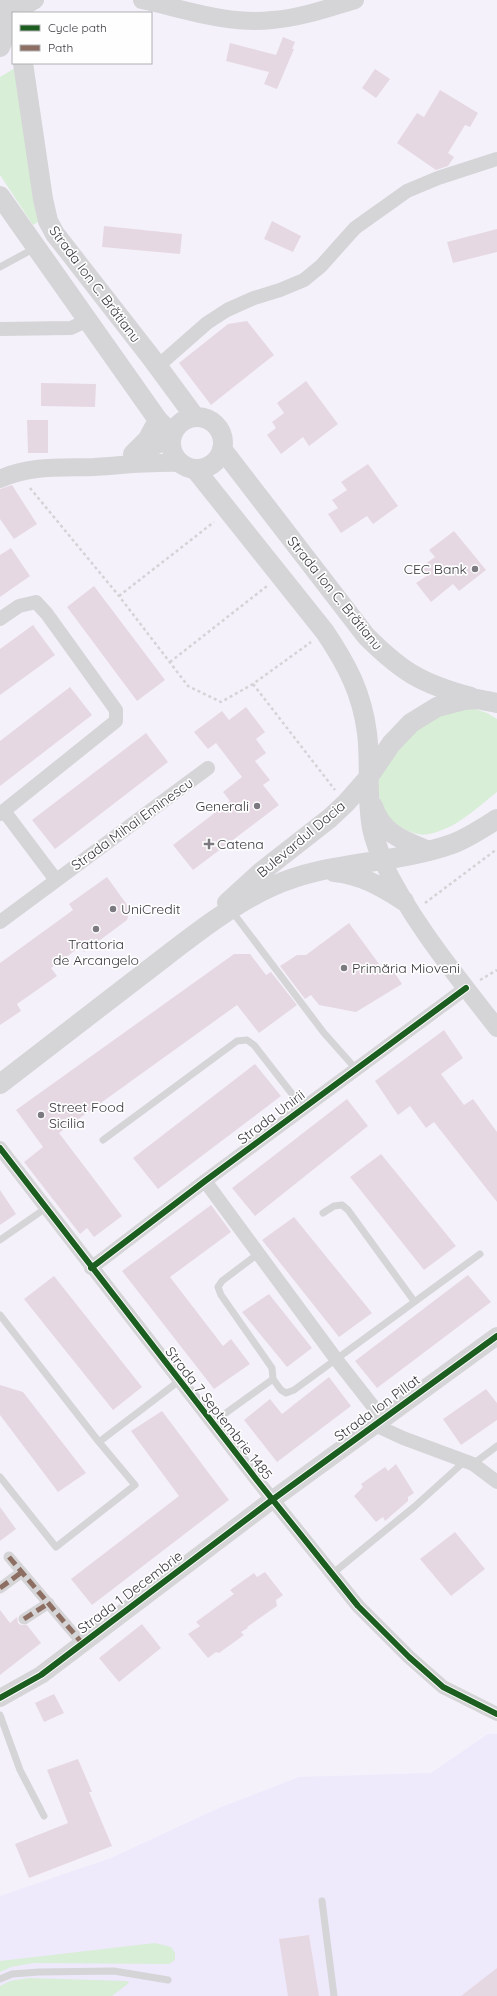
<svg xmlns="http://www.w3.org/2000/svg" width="497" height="1996" font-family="Quicksand,sans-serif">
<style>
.built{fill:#efe9fc}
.green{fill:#d8eed7}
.building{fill:#e6d8e3}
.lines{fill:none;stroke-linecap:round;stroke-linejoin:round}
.path{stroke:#d5d3d6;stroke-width:2.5;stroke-dasharray:3 3;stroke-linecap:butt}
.service{stroke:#d5d4d6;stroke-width:7}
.pedestrian{stroke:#d5d4d6;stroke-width:11}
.minor{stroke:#d5d4d6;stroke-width:14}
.tertiary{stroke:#d5d4d6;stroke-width:18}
.secondary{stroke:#d5d4d6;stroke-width:20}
.quiet{stroke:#8d6e63;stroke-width:5;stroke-dasharray:10 5;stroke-linecap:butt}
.cycleway-casing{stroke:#fefefe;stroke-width:8}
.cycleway{stroke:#1b5e20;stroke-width:6}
.poi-dot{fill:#7c7981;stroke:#fefefe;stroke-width:1.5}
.labels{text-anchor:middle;stroke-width:3.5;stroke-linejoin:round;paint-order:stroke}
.street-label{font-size:14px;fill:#3b3940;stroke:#fefefe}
.poi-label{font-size:14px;fill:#3b3940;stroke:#fefefe;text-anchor:start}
</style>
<rect width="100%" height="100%" fill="#f4f1fb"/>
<!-- built -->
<path class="built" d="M 488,1734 L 497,1734 L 497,1996 L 0,1996 L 0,1896 L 111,1858 L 219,1808 L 299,1777 L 431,1773 Z"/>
<!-- green -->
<path class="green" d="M 15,68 L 38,222 L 33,225 L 0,175 L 0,77 Z
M 473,708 L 487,713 L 497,719 L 497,792 C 480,805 462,823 442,830 C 435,833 425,836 418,834 C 394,830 374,805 379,780 C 384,756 423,722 445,712 C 453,709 464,709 473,708 Z
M 155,1943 L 171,1947 L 175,1953 L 175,1960 L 169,1964 L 33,1963 L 11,1967 L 0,1972 L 0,1961 Z
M 29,1978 L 127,1981 L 129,1983 L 112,1996 L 0,1996 L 0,1986 L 10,1981 Z"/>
<!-- building -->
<path class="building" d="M 283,37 L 295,42 L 292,49 L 294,49 L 277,89 L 264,84 L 269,72 L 226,61 L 230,43 L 276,55 Z
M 375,69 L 390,79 L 376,98 L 362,88 Z
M 440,90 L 478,113 L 470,127 L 465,125 L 448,153 L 454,157 L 448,166 L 436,170 L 397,143 L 417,113 L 424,117 Z
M 272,221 L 301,236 L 293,252 L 264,239 Z
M 104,226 L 182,234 L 180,254 L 102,247 Z
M 497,229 L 497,252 L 453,263 L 447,242 Z
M 247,321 L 274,355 L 211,405 L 179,363 L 228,324 Z
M 306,381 L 338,424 L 309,446 L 303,437 L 281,454 L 267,435 L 276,428 L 272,422 L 284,413 L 277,403 Z
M 41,383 L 96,384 L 95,407 L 41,406 Z
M 27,420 L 48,420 L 48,453 L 28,453 Z
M 368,464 L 398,506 L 373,524 L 367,516 L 341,533 L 328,514 L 338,508 L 332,500 L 347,490 L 341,482 Z
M 12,485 L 37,524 L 14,539 L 0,519 L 0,489 Z
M 454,531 L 486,570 L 459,591 L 453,584 L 431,602 L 416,583 L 428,575 L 421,567 L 435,557 L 429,550 Z
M 11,548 L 30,576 L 0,597 L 0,555 Z
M 94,586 L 165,680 L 137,701 L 67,607 Z
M 33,625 L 55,655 L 0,695 L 0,649 Z
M 70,687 L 92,715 L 0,786 L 0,741 Z
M 246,707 L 265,732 L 256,739 L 266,753 L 255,761 L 270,780 L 263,785 L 279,805 L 193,870 L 173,845 L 230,801 L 223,792 L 242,777 L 216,743 L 208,749 L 194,732 L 222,711 L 229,720 Z
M 146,733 L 168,762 L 55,849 L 32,820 Z
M 107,877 L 130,909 L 127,920 L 84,952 L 80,947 L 51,968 L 57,976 L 17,1004 L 21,1011 L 0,1025 L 0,963 L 73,910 L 69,904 Z
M 349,923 L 382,968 L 392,969 L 402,984 L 356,1012 L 319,1005 L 311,995 L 305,999 L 280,966 L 297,955 L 306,955 Z
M 234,954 L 250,954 L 266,975 L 271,972 L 297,1005 L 259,1033 L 237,1005 L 59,1133 L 122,1216 L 94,1237 L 87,1228 L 80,1234 L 24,1162 L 43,1147 L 16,1110 Z
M 444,1030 L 463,1058 L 441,1074 L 464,1105 L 473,1099 L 497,1132 L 497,1202 L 434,1122 L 426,1128 L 410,1106 L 398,1115 L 375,1081 Z
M 255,1064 L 281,1096 L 158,1189 L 133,1158 Z
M 347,1099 L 368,1126 L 255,1216 L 232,1188 Z
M 381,1154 L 456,1246 L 424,1270 L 350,1177 Z
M 0,1190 L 16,1214 L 0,1225 Z
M 211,1205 L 231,1232 L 170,1277 L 223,1346 L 231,1339 L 250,1364 L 214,1389 L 122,1271 Z
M 294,1217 L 372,1313 L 339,1337 L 262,1240 Z
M 468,1275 L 491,1302 L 377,1388 L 355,1361 Z
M 54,1276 L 142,1387 L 113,1410 L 24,1299 Z
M 269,1294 L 312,1348 L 287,1367 L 242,1312 Z
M 329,1377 L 351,1406 L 277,1462 L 244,1420 L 270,1399 L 282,1414 Z
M 0,1385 L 23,1392 L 86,1473 L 58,1492 L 0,1415 Z
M 486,1389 L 497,1403 L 497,1420 L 461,1445 L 443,1419 Z
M 162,1411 L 229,1500 L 92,1605 L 71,1579 L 179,1496 L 131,1431 Z
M 396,1464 L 414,1493 L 408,1497 L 408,1501 L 385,1521 L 383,1517 L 376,1522 L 354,1496 L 363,1487 L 361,1484 L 385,1467 L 388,1471 Z
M 0,1507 L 16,1529 L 0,1541 Z
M 455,1532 L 485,1569 L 451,1596 L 420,1559 Z
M 265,1572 L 283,1595 L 276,1600 L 277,1606 L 247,1627 L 248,1628 L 241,1632 L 244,1635 L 219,1653 L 216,1652 L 208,1658 L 188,1634 L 200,1626 L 196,1622 L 234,1594 L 230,1590 L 254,1573 L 257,1577 Z
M 0,1610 L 10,1623 L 17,1617 L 18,1623 L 21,1625 L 27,1625 L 41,1643 L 0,1675 Z
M 142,1624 L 161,1648 L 119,1682 L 99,1658 Z
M 54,1694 L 64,1713 L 44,1722 L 35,1703 Z
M 78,1759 L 92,1792 L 89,1792 L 112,1846 L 29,1878 L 15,1844 L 68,1823 L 47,1770 Z
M 309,1935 L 319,1996 L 288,1996 L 279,1939 Z
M 497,1968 L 497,1996 L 461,1996 Z"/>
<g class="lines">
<!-- path -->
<path class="path" d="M 30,488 L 119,596 L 188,686 L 221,702 L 253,684 L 311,642
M 119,596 L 214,522
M 170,662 L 267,586
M 253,684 L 335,790
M 425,903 L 497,849
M 480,980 L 497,970"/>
<!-- service -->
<path class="service" d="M 0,267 L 35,248
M 231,910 L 324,1033 L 356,1069
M 103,1140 L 237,1041 L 247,1040 L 254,1045 L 303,1108
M 323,1213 L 334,1206 L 342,1205 L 348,1210 L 414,1301
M 0,1240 L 46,1208
M 259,1253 L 222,1281 L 218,1287 L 221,1295 L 272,1368 L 273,1379
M 0,1315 L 99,1442 L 135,1485 L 56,1547 L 0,1477
M 212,1423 L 273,1379 L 281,1390 L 286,1393 L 294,1390 L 480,1254
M 99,1442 L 179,1381
M 473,1464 L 497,1446
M 332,1574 L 414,1507 L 465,1461
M 0,1715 L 20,1770 L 44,1816
M 322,1901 L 334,1996
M 0,1979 L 12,1974 L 39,1972 L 114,1971 L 168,1980"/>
<!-- pedestrian -->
<path class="pedestrian" d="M 9,1557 L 82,1643
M 0,1588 L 22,1572
M 24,1619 L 49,1603"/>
<!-- minor -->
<path class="minor" d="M 0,329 L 71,328 L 88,320
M 158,366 L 207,323 L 227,310 L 254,298 L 280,290 L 304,280 L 321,266 L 355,228 L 407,191 L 438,178 L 497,159
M 0,619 L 19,606 L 36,602 L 47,614 L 116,710 L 116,721 L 0,814
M 4,811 L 56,880
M 0,922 L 208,768
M 0,1148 L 256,1479 L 358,1606 L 409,1657 L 443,1687 L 497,1714
M 205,1181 L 336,1359 L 383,1419
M 91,1268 L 205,1181 L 466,988
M 375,1425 L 403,1438 L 473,1464 L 497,1482"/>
<!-- tertiary -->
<path class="tertiary" d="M 142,0 C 184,9 228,25 272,20 C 300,18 328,8 355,0
M 10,15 L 35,0
M 133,455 L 171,439
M 0,479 C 29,465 62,468 94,467 C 123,465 151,462 180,463
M 382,860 C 411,921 456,975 497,1028
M 0,1698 L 41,1675 L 272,1500 L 497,1336"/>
<!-- secondary -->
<path class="secondary" d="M 0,47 L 9,26 L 8,0
M 23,63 L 43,199 L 48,221 L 55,234 L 150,356 L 195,417
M 0,196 L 158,420 L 172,434
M171 443a26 26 0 1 1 52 0a26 26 0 1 1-52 0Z
M 222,449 L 366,636 C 402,672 422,684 471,697
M 133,454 L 148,439 L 158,420
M 195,469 L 325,632 C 347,665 362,693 367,733 C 371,764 366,797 372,828 C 374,839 379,850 382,860
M 373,806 C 382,834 404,841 429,851
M 334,872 C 360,874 382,887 404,901
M 227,903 L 261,872 L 330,818 L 346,803 L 368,778 L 391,744 L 411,723 L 437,707 L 464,700 L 477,699 L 497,703
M 0,1084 C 50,1046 99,1008 148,970 C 186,941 227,907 271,887 C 328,860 393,865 452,844 C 468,838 483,828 497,819"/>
<!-- quiet -->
<path class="quiet" d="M 9,1557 L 82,1643
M 0,1588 L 22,1572
M 24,1619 L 49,1603"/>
<defs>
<path id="cycleway" d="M 0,1148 L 256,1479 L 358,1606 L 409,1657 L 443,1687 L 497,1714
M 91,1268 L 205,1181 L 466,988
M 0,1698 L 41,1675 L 272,1500 L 497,1336"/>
</defs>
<!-- cycleway casing -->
<use href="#cycleway" class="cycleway-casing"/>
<!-- cycleway -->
<use href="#cycleway" class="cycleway"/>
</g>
<!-- markers -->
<g class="poi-dot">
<circle cx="475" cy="569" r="4"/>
<circle cx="257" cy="806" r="4"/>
<path d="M207 838h4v4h4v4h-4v4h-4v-4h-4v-4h4z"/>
<circle cx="113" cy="909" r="4"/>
<circle cx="96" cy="929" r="4"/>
<circle cx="344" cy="968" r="4"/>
<circle cx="41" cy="1115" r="4"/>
</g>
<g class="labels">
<!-- street labels -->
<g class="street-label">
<text transform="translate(95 284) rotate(53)" y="5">Strada Ion C. Brătianu</text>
<text transform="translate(335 593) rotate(51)" y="5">Strada Ion C. Brătianu</text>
<text transform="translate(132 824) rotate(-36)" y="5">Strada Mihai Eminescu</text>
<text transform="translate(301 839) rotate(-40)" y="5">Bulevardul Dacia</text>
<text transform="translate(271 1117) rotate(-37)" y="5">Strada Unirii</text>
<text transform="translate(377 1408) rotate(-36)" y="5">Strada Ion Pillat</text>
<text transform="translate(219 1413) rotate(52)" y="5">Strada 7 Septembrie 1485</text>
<text transform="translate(130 1592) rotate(-37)" y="5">Strada 1 Decembrie</text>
</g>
<!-- poi labels -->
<g class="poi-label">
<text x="467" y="574" text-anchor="end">CEC Bank</text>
<text x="249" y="811" text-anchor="end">Generali</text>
<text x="217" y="849">Catena</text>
<text x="121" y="914">UniCredit</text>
<text x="96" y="949" text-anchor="middle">Trattoria<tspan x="96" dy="16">de Arcangelo</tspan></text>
<text x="352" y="973">Primăria Mioveni</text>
<text x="49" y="1112">Street Food<tspan x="49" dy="16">Sicilia</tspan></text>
</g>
</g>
<!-- legend -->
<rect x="12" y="12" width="140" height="52" fill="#fefefe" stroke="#b0afb2"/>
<rect x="20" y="25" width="20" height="6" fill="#1b5e20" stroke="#b0afb2"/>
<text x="48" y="32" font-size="12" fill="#3b3940">Cycle path</text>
<rect x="20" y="45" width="20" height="6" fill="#8d6e63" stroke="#b0afb2"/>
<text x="48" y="52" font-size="12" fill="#3b3940">Path</text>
</svg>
